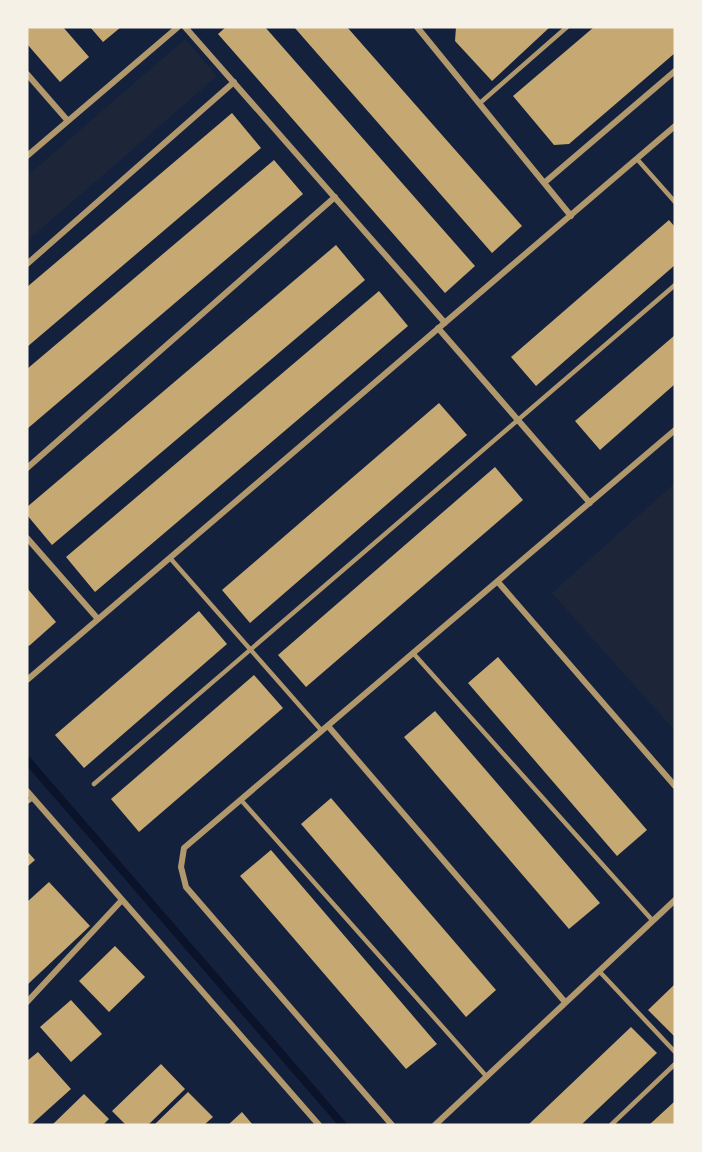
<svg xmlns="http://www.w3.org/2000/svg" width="702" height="1152" font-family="Georgia,serif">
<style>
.green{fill:#1d2539}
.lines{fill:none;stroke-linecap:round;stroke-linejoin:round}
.stream{stroke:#0b132b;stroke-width:8}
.building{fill:#c6a872}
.service{stroke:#b1986c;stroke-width:4.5}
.minor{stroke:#b1986c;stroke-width:6}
</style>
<rect width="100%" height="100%" fill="#14213d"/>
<!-- green -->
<path class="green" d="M 185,39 L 217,76 L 27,241 L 27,176 Z
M 675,483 L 675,731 L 552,593 Z"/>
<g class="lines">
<!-- stream -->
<path class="stream" d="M 27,760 L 343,1125"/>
</g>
<!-- building -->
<path class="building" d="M 27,27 L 63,27 L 89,57 L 60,82 L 27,44 Z
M 90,27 L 121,27 L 103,42 Z
M 226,27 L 265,27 L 475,266 L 445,293 L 218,34 Z
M 294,27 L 347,27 L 522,226 L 492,253 Z
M 456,27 L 550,27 L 492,81 L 455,41 Z
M 594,27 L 675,27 L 675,53 L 569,144 L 554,145 L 513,96 Z
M 232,113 L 261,148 L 27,347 L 27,287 Z
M 274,160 L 303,194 L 27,429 L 27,369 Z
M 669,220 L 675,227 L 675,265 L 536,386 L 511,357 Z
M 336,245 L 365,280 L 52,545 L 27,515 L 27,507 Z
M 379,291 L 408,326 L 95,592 L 66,557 Z
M 675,335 L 675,384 L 600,450 L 575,421 Z
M 439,403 L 467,435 L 250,623 L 222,590 Z
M 495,467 L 523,500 L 306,687 L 278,655 Z
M 27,588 L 56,622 L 29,646 L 27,644 Z
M 199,611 L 227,644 L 84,768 L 55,735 Z
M 498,657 L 647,830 L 617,856 L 468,683 Z
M 254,675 L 283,708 L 139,832 L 111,799 Z
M 435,711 L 600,903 L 569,929 L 404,737 Z
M 331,798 L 496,990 L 466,1017 L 301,824 Z
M 271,850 L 437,1044 L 406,1069 L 240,876 Z
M 27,851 L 35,860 L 27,867 Z
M 49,882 L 90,926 L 27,985 L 27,902 Z
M 115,946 L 145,977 L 109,1012 L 79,981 Z
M 675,984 L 675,1037 L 648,1010 Z
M 71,1000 L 102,1034 L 71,1062 L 40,1027 Z
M 631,1027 L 657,1053 L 581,1125 L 528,1125 Z
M 38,1052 L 71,1089 L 31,1125 L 27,1125 L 27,1061 Z
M 161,1064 L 185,1089 L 148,1125 L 126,1125 L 112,1111 Z
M 188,1092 L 213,1117 L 204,1125 L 154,1125 Z
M 84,1094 L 109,1119 L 103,1125 L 52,1125 Z
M 675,1101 L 675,1125 L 649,1125 Z
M 242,1112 L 253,1125 L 228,1125 Z"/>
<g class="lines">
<!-- service -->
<path class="service" d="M 480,103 L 567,27
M 637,159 L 675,202
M 170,558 L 322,731
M 413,653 L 653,921
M 94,784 L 675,285
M 241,800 L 487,1077
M 27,802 L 33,798
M 599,971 L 675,1052
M 611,1125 L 675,1064"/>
<!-- minor -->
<path class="minor" d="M 185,27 L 445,323
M 417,27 L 571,216
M 27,74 L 68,121
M 27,156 L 178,27
M 544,183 L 675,71
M 27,264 L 234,82
M 438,328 L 590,503
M 27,468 L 335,197
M 27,538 L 98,619
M 498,582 L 675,786
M 27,680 L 675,126
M 328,726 L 565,1002
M 27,791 L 319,1125
M 27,1002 L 122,900
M 392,1125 L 186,887 L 181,867 L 184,848 L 675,430
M 435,1125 L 675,900"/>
</g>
<!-- border -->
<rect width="702" height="1152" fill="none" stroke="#f6f1e7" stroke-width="57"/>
</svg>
